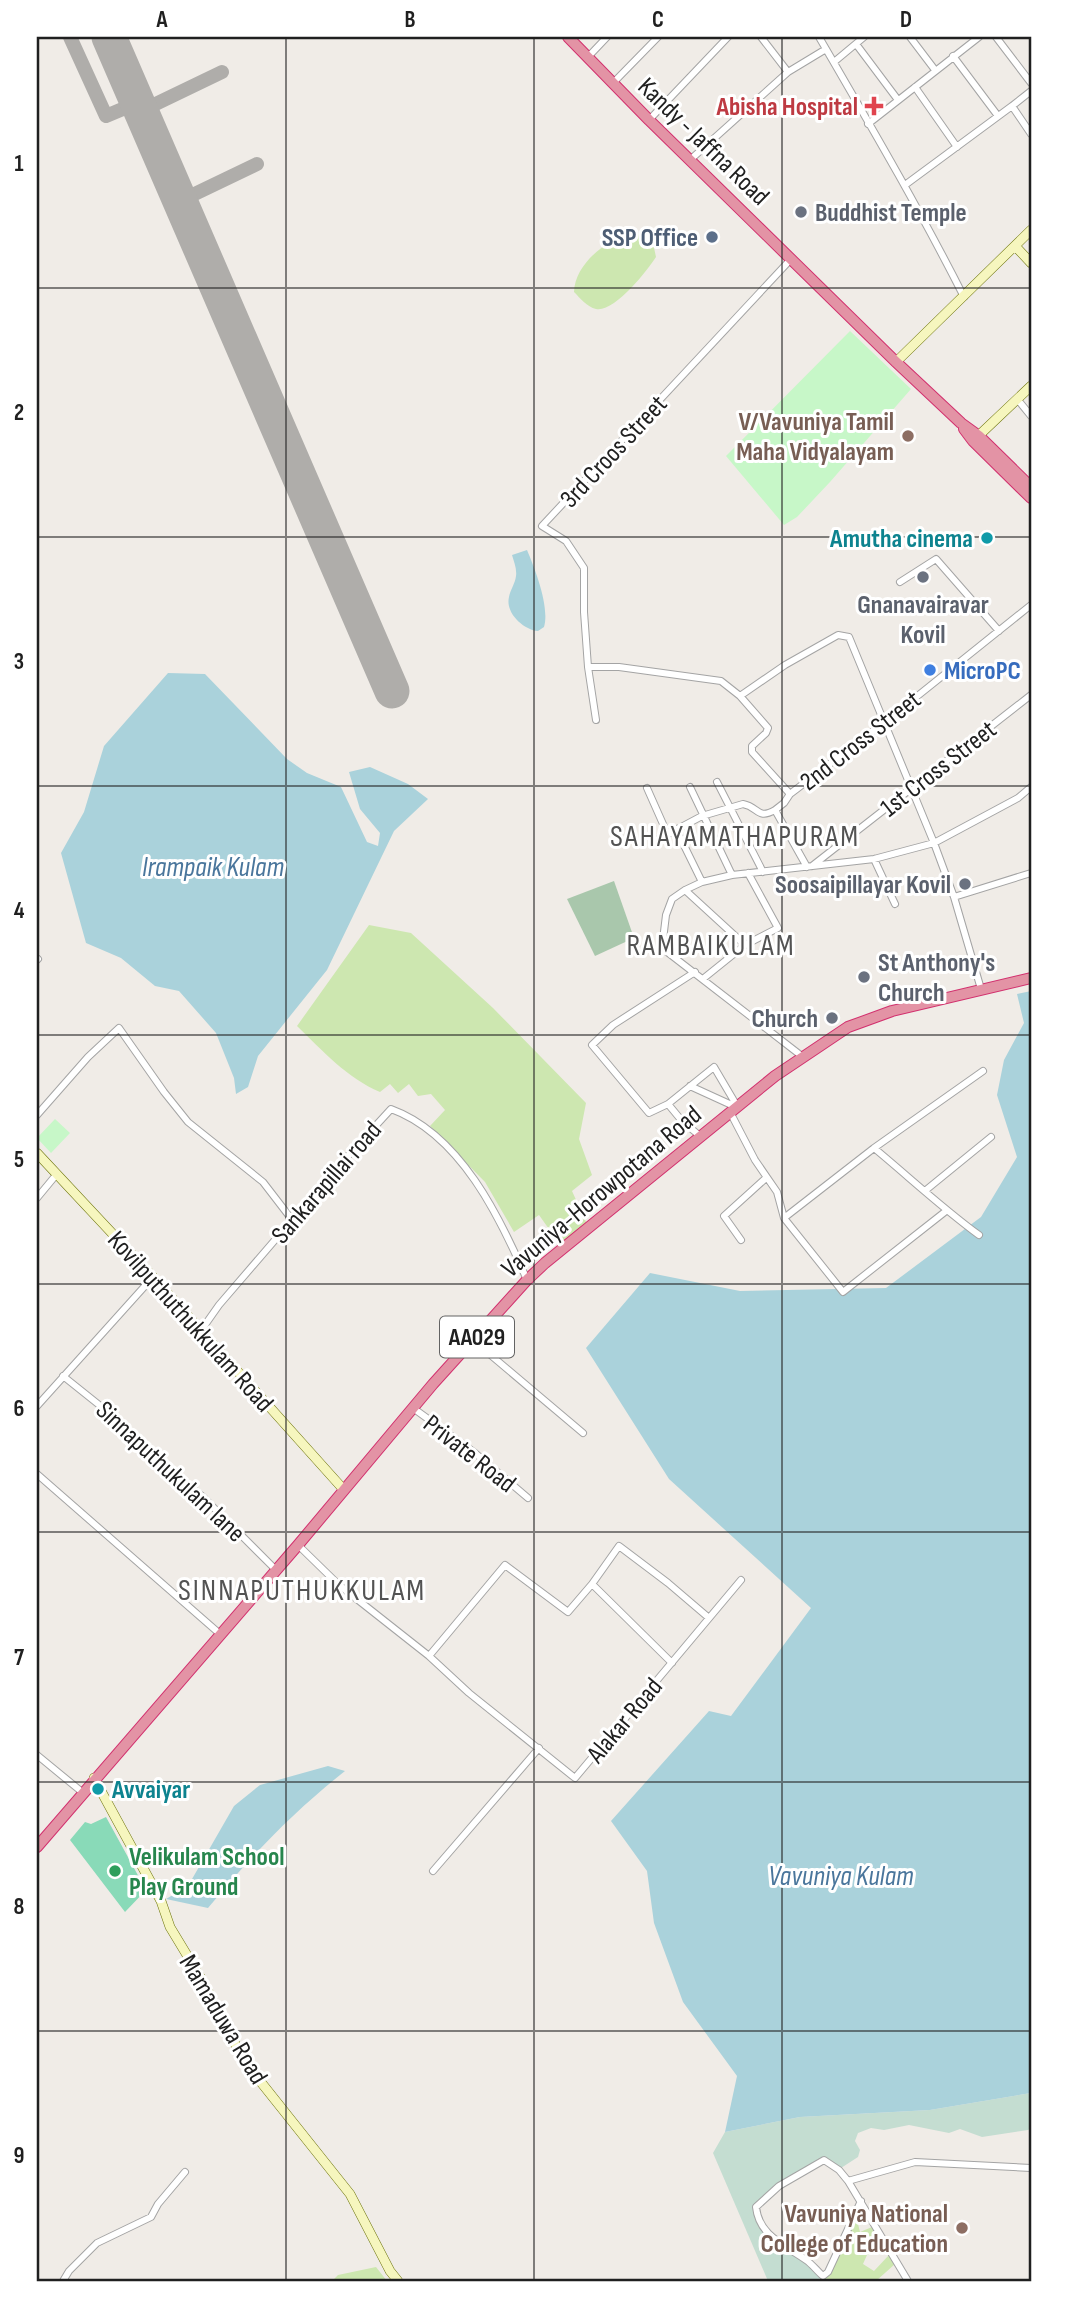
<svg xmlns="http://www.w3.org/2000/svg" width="1068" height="2318" font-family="'Sofia Sans Condensed',sans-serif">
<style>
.grass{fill:#cde7b0}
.wetland{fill:#c4ddd1}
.cemetery{fill:#a9c7ac}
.park{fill:#c7f7c8}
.pitch{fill:#89dab8}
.water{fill:#aad2db}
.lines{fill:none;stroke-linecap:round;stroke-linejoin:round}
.taxiway{stroke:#afadaa;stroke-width:14}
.runway{stroke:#afadaa;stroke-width:35}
.street-casing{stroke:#a4a4a4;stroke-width:8}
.secondary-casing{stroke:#6c730b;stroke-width:10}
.highway-casing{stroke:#d2306e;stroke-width:12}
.street{stroke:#fff;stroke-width:6}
.secondary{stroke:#f6f6be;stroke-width:9}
.highway{stroke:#e393a5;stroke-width:10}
.grid{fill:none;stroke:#202020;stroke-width:2;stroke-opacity:0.55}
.health-dot{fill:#e0444e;stroke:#fff;stroke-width:2.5}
.worship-dot{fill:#6b7280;stroke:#fff;stroke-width:2.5}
.service-dot{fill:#5c6f8a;stroke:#fff;stroke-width:2.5}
.education-dot{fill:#8d6e63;stroke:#fff;stroke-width:2.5}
.culture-dot{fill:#0f9aa8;stroke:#fff;stroke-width:2.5}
.shop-dot{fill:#3f7fe0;stroke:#fff;stroke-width:2.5}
.leisure-dot{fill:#2e9e5b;stroke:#fff;stroke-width:2.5}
.labels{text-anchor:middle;stroke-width:6;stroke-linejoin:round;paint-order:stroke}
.shield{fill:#fff;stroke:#636363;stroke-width:2}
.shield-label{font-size:24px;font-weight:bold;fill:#202020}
.health-label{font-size:26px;font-weight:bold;fill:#be3a42;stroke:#fff;text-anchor:end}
.street-label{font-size:26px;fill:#202020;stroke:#fff}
.worship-label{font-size:26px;font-weight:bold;fill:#5b616d;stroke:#fff;text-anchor:start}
.service-label{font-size:26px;font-weight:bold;fill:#4e5e75;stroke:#fff;text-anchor:end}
.education-label{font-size:26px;font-weight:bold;fill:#785e54;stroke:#fff;text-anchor:end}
.culture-label{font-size:26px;font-weight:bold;fill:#0d838f;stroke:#fff;text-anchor:end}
.shop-label{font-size:26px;font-weight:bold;fill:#366cbe;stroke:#fff;text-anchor:start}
.leisure-label{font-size:26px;font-weight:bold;fill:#27864d;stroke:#fff;text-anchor:start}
.water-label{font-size:28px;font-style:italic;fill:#4a769c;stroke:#fff}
.quarter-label{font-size:30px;letter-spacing:2px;fill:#535353;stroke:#fff}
.neatline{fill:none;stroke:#202020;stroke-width:2.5}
.grid-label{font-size:23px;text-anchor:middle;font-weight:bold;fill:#202020}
</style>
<rect width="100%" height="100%" fill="#f0ece7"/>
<!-- grass -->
<path class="grass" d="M 635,232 L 653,243 L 656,257 C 647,271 614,313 596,309 C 587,307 580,298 574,292 C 575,263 608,238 635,232 Z
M 369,925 L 411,933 L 493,1008 L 586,1103 L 579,1139 L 592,1175 L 572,1191 L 587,1224 L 561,1246 L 539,1215 L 514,1232 L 485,1182 L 430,1126 L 445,1110 L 431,1094 L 418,1096 L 409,1084 L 398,1093 L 390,1084 L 380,1092 C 347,1078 323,1051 297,1026 Z
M 856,2216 L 860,2232 L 872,2227 L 886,2249 L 867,2255 L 863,2264 L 874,2271 L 889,2255 L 895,2264 L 876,2281 L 826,2281 L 825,2278 L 830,2274 Z
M 376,2267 L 387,2281 L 332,2281 L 338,2275 Z"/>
<!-- wetland -->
<path class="wetland" d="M 1031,2093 L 1031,2128 L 1028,2130 L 982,2137 L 960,2129 L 949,2133 L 909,2125 L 884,2130 L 871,2128 L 858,2133 L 855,2141 L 860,2150 L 858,2157 L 841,2168 L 824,2158 C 798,2170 773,2185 754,2206 C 757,2215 760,2226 765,2233 C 780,2254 810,2258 822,2281 L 768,2281 L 713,2153 L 725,2132 L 800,2117 L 930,2110 Z"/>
<!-- cemetery -->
<path class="cemetery" d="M 614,881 L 634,938 L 595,956 L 567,899 Z"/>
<!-- park -->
<path class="park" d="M 850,331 L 911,389 L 830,482 L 797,517 L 784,525 L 726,456 Z
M 55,1119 L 70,1133 L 51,1153 L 37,1138 Z"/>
<!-- pitch -->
<path class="pitch" d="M 106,1817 L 146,1890 L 125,1912 L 70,1840 L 85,1822 L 91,1824 Z"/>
<!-- water -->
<path class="water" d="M 527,550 C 535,569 550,607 544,627 L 538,631 C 524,630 505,613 509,597 C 510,590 515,584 516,576 C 517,569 514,562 512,555 Z
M 168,673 L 205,674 L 287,759 L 307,773 L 341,787 L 367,842 L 378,846 L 380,833 L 360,809 L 349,772 L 370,767 L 408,784 L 428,799 L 394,831 L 327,970 L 258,1056 L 248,1087 L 236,1094 L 234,1078 L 216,1033 L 179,991 L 155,986 L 121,958 L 86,943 L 61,853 L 84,812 L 104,746 Z
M 1031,991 L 1031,2093 L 930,2110 L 800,2117 L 725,2132 L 737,2076 L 683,2002 L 654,1923 L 647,1871 L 611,1821 L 709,1711 L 731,1716 L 811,1608 L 669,1479 L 586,1348 L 650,1273 L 740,1291 L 886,1288 L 981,1217 L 1017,1157 L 997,1095 L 1004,1060 L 1024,1023 L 1017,994 Z
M 328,1766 L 345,1771 C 292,1813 250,1857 208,1908 L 166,1899 L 188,1886 L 234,1806 L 260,1785 Z"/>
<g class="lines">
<!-- taxiway -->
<path class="taxiway" d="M 70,37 L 106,116 L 137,103
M 141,111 L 222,72
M 180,201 L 257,164"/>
<!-- runway -->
<path class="runway" d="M 109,37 L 392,691"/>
<defs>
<path id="street" d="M 761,37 L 788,72
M 819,37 C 869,123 919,208 964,297
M 910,37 L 935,70
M 996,37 L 1031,83
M 856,44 L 898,100
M 953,56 L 998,116
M 588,57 L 607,37
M 834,62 L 864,37
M 613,83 L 658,37
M 915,87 L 957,147
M 1012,106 L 1031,91
M 649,120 L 728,37
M 868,124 L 979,37
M 690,160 L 788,72 L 826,49
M 905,185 L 1012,106 L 1031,134
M 1018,400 L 1031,416
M 900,582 L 936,559 L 999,631
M 588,667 L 619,667 L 721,681 L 740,696 L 785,665 L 838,635 L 849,637 L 934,843 L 954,897 L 981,989
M 740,696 L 768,728 L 766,733 L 752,746 L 752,752 L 790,794 L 885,722 L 1031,605
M 596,720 L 588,667 L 584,612 L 584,568 L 566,541 L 542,526 L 792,258
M 717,782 L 763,872
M 690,787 L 732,875
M 647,788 L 667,833
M 775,810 L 784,803 L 790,794
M 676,829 L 702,882
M 655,841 L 702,816 L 743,804 C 759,807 757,820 775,810 L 807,867
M 874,859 L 895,904
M 812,866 L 1031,695
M 685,890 L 745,945
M 954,897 L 1031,873
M 37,960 L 38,959
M 695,972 L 613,1025 L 592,1045 L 649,1113 L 668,1104 L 714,1067 L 737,1106
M 704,978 L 745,945 L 778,928 L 748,873
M 803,1057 L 662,948 L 666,915 L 672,899 L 685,890 L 702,882 L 732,875 L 874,859 L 934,843 L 1018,798 L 1031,787
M 690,1086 L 736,1107
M 668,1104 L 682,1121 L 700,1136
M 730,1112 L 755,1160 L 777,1192 L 784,1218 L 874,1148 C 909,1177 942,1208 979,1235
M 37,1115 L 88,1057 L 119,1028 L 164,1092 L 188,1122 L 263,1182 L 293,1221
M 874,1148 L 983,1071
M 926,1190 L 991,1137
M 37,1198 L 56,1175
M 784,1218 L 843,1292 L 946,1211
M 741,1240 L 724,1216 L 766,1178
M 200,1332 L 219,1305 L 336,1169 L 391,1109 C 460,1134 500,1217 527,1280
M 474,1341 L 583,1433
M 63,1376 L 113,1416 L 149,1452 L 202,1496 L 275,1569
M 37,1406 L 153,1277
M 413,1408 L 475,1453 L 528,1498
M 37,1474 L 220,1634
M 298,1545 L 339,1585 L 429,1656 L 505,1565 L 568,1612 L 592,1584 L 672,1663
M 592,1584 L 619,1546 L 668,1583 L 709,1618
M 429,1656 L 469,1693 L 575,1778 L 741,1580
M 37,1755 L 82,1792
M 433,1871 L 539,1748
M 848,2181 L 839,2170 L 824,2160 L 779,2186 L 756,2207 C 759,2236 785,2245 806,2260 C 812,2264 817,2271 823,2276 L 828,2272 L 861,2201
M 63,2281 L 69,2271 L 97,2243 L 151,2217 L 158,2204 L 185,2172
M 908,2281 L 848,2181 L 915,2162 L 1031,2168"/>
<path id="secondary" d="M 1016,247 L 1031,263
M 896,362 L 1031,230
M 974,440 L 1031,386
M 37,1153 L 153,1277 L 344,1490
M 94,1778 L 161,1901 L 170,1927 L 202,1980 L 244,2061 L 350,2194 L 390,2271 L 398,2281"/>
<path id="highway" d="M 568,37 L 649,120 L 896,362 L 961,423 L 979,436 L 1031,487
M 964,429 L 973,441 L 1031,498
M 37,1847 L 298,1545 L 433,1384 L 527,1280 L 545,1263 L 775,1076 L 848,1027 L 892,1011 L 1031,978"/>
</defs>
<!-- street casing -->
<use href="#street" class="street-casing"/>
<!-- secondary casing -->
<use href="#secondary" class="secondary-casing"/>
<!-- highway casing -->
<use href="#highway" class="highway-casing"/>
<!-- street -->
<use href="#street" class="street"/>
<!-- secondary -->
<use href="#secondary" class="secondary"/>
<!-- highway -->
<use href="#highway" class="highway"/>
</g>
<!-- grid -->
<path class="grid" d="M 286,37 L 286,2281M 534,37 L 534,2281M 782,37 L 782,2281M 37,288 L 1031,288M 37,537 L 1031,537M 37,786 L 1031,786M 37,1035 L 1031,1035M 37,1284 L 1031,1284M 37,1532 L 1031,1532M 37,1782 L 1031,1782M 37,2031 L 1031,2031"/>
<!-- markers -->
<path class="health-dot" d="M870.5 95.5h7v7h7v7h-7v7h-7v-7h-7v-7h7z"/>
<g class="worship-dot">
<circle cx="801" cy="212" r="7"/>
<circle cx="923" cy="577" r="7"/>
<circle cx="965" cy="884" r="7"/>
<circle cx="864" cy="977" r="7"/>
<circle cx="832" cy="1018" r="7"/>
</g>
<circle class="service-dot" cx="712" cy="237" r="7"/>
<g class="education-dot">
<circle cx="908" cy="436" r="7"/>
<circle cx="962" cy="2228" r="7"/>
</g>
<g class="culture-dot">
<circle cx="987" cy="538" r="7"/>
<circle cx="98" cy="1789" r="7"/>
</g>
<circle class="shop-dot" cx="930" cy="670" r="7"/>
<circle class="leisure-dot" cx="115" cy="1871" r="7"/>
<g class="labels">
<!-- shield labels -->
<rect class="shield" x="440" y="1316.5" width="74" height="41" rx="5"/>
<g class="shield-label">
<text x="477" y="1345">AA029</text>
</g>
<!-- health labels -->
<g class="health-label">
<text x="858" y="115">Abisha Hospital</text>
</g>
<!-- street labels -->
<g class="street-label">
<text transform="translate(704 141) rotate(44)" y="9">Kandy - Jaffna Road</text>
<text transform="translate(613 451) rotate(-47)" y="9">3rd Croos Street</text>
<text transform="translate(860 740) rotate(-38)" y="9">2nd Cross Street</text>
<text transform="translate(938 768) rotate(-38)" y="9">1st Cross Street</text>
<text transform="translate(326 1182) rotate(-49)" y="9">Sankarapillai road</text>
<text transform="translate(601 1191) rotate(-40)" y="9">Vavuniya-Horowpotana Road</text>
<text transform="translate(191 1321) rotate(48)" y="9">Kovilputhuthukkulam Road</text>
<text transform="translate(470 1453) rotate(38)" y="9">Private Road</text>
<text transform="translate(171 1471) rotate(43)" y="9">Sinnaputhukulam lane</text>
<text transform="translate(624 1720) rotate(-50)" y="9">Alakar Road</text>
<text transform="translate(224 2019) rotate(59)" y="9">Mamaduwa Road</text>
</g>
<!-- worship labels -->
<g class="worship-label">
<text x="815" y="221">Buddhist Temple</text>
<text x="923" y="613" text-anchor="middle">Gnanavairavar<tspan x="923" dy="30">Kovil</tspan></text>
<text x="951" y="893" text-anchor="end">Soosaipillayar Kovil</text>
<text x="878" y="971">St Anthony's<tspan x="878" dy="30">Church</tspan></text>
<text x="818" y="1027" text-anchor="end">Church</text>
</g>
<!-- service labels -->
<g class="service-label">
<text x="698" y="246">SSP Office</text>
</g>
<!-- education labels -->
<g class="education-label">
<text x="894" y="430">V/Vavuniya Tamil<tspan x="894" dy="30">Maha Vidyalayam</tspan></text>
<text x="948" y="2222">Vavuniya National<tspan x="948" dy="30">College of Education</tspan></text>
</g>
<!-- culture labels -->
<g class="culture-label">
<text x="973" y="547">Amutha cinema</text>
<text x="112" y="1798" text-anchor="start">Avvaiyar</text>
</g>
<!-- shop labels -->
<g class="shop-label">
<text x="944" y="679">MicroPC</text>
</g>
<!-- leisure labels -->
<g class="leisure-label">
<text x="129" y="1865">Velikulam School<tspan x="129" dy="30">Play Ground</tspan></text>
</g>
<!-- water labels -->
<g class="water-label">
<text x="213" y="876">Irampaik Kulam</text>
<text x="841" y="1885">Vavuniya Kulam</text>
</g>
<!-- quarter labels -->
<g class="quarter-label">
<text x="735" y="846">SAHAYAMATHAPURAM</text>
<text x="711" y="955">RAMBAIKULAM</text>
<text x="302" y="1600">SINNAPUTHUKKULAM</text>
</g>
</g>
<!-- border -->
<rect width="1068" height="2318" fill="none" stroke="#ffffff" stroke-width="77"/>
<rect x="38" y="38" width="992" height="2242" class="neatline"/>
<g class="grid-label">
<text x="162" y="27">A</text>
<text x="410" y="27">B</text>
<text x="658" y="27">C</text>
<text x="906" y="27">D</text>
<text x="19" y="171">1</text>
<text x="19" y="420">2</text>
<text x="19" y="669">3</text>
<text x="19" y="918">4</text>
<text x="19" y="1167">5</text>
<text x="19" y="1416">6</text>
<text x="19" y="1665">7</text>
<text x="19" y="1914">8</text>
<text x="19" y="2163">9</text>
</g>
</svg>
